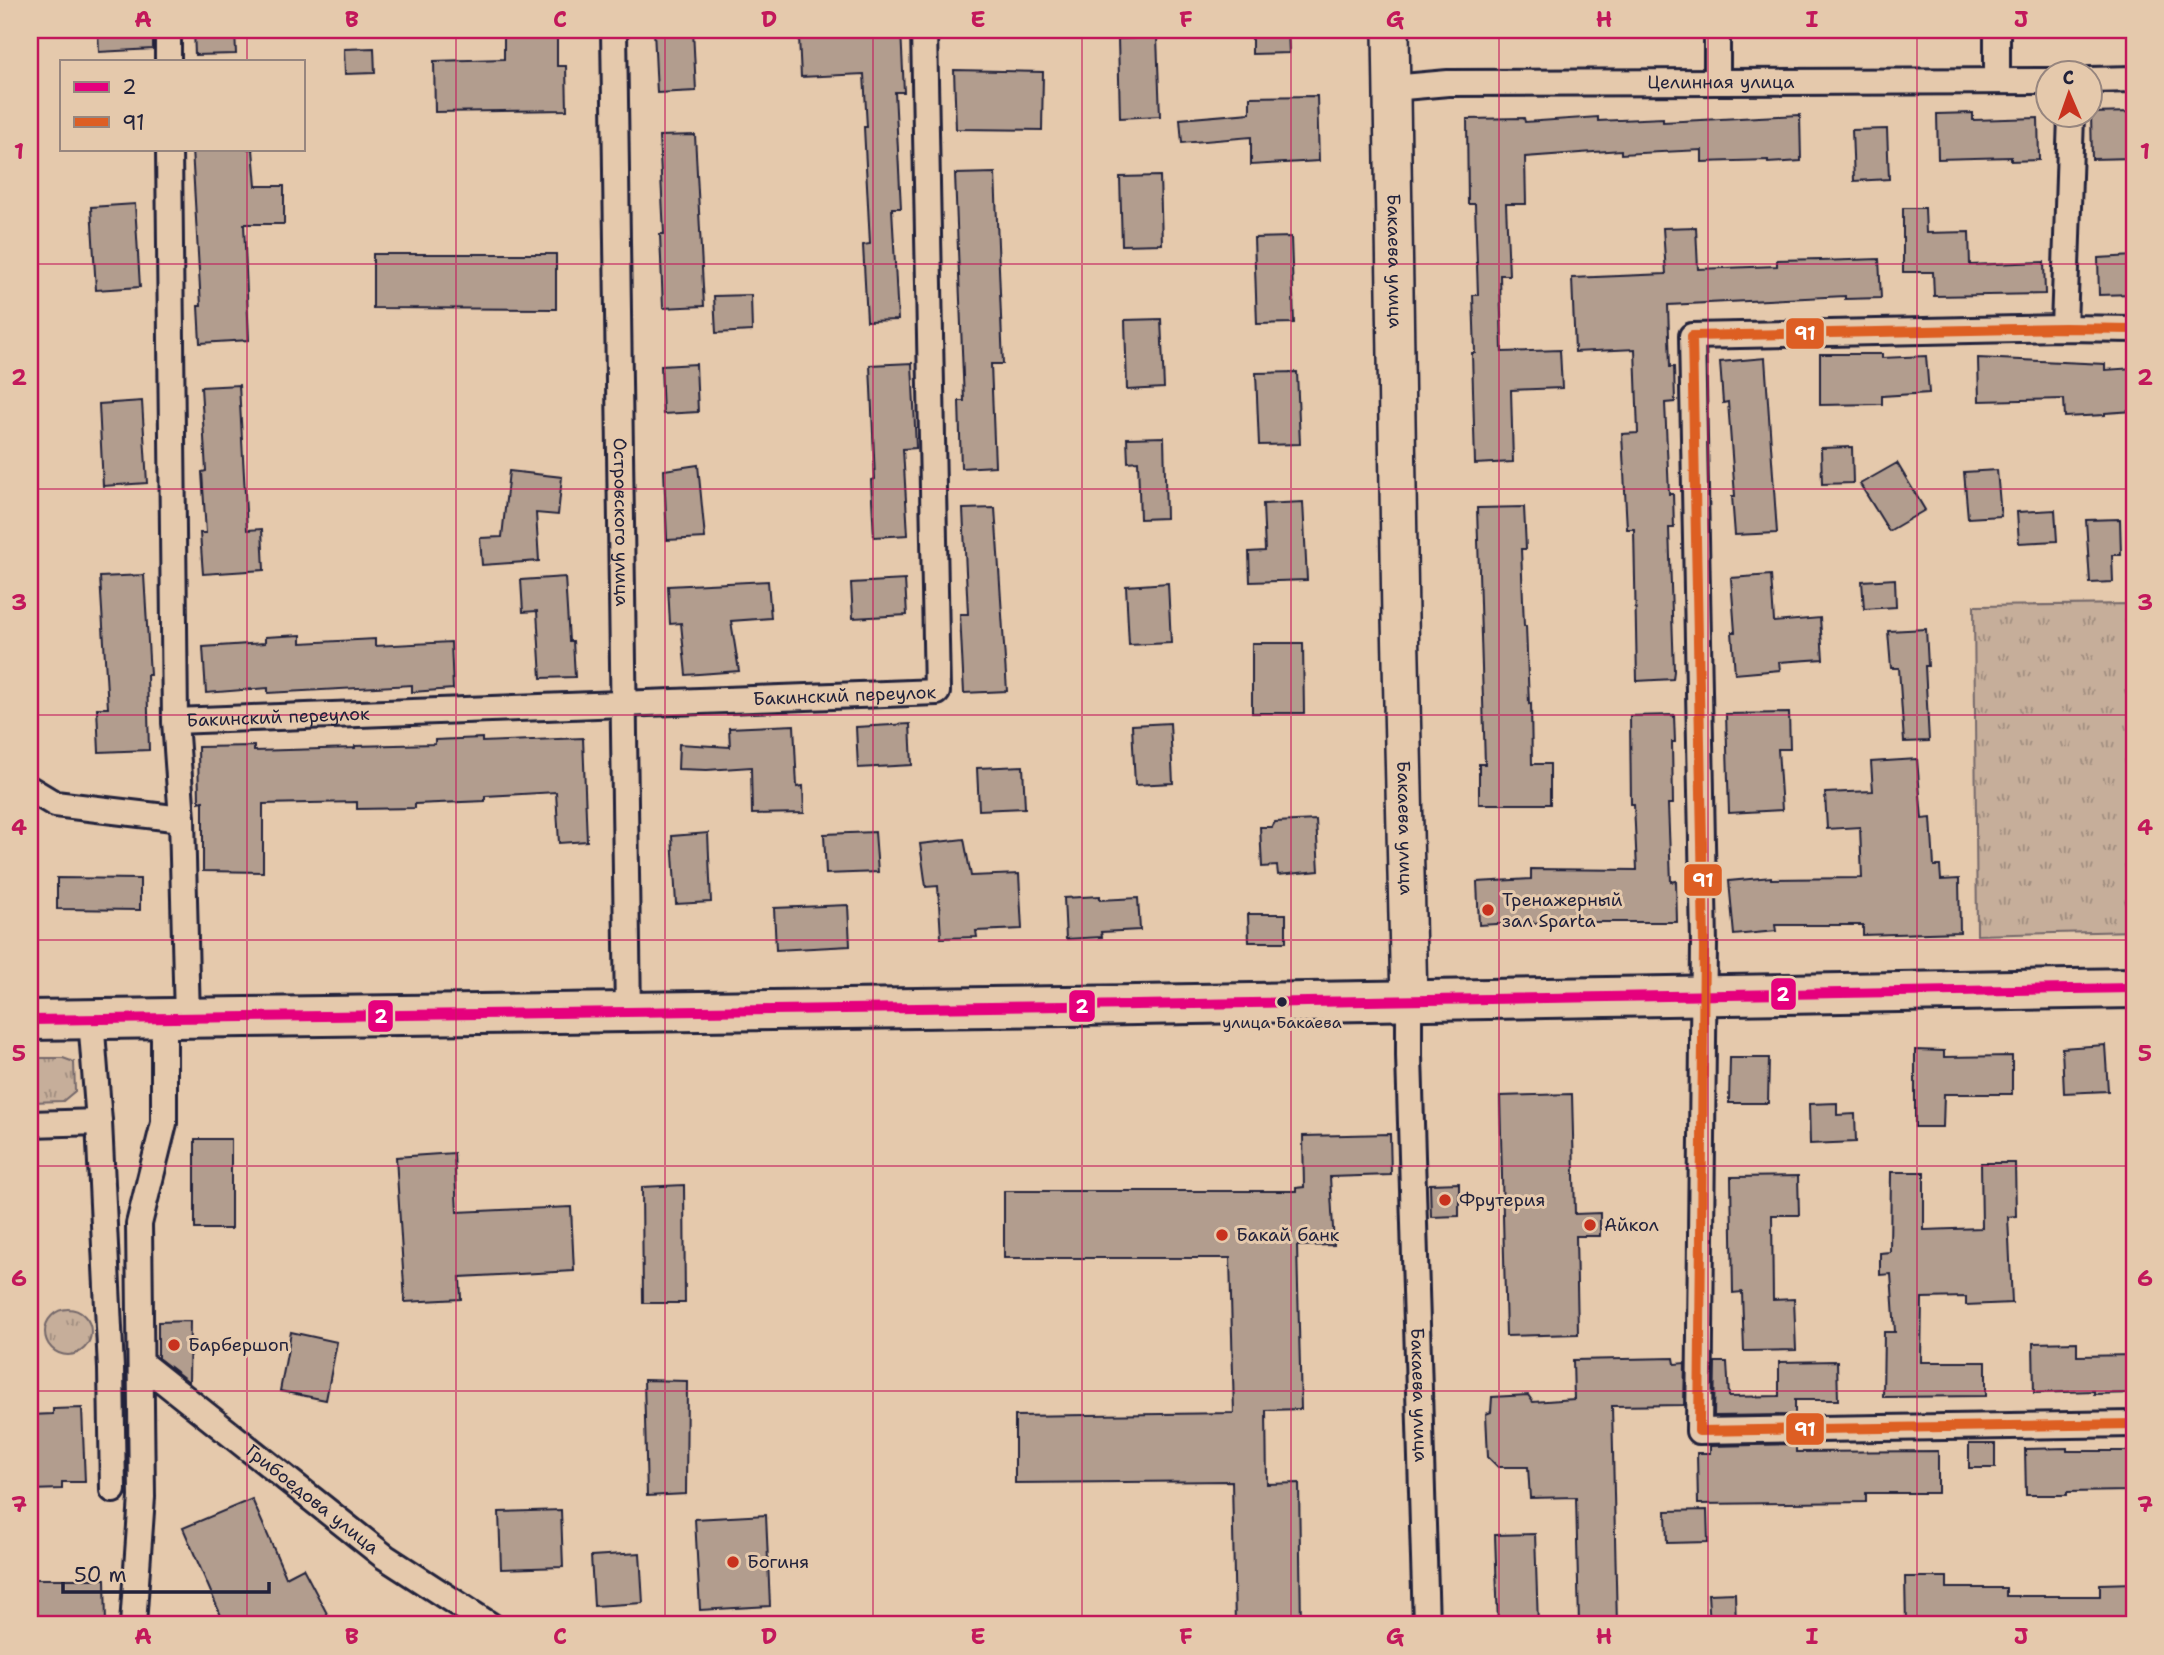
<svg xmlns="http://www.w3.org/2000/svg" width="2164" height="1655" font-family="'Shantell Sans',sans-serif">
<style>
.grass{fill:url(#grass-tufts);stroke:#74686a;stroke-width:2}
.building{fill:#b29d8e;stroke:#22223b;stroke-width:2}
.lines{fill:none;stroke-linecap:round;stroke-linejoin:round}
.minor-casing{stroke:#22223b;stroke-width:30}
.secondary-casing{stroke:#22223b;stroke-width:40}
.primary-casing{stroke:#22223b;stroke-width:44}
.minor{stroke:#e5c9ac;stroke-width:24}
.secondary{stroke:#e5c9ac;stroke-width:35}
.primary{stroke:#e5c9ac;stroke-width:38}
.bus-1-casing{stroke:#e5c9ac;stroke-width:16}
.bus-2-casing{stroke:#e5c9ac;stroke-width:16}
.bus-1{stroke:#e5007d;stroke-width:10}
.bus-2{stroke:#dd5e24;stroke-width:10}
.grid{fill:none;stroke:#c2185b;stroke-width:2;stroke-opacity:0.55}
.poi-dot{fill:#c8321e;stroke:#e5c9ac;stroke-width:2.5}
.bus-dot{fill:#22223b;stroke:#e5c9ac;stroke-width:2.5}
.labels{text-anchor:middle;stroke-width:6;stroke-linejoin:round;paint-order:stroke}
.bus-label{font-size:16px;fill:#22223b;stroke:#e5c9ac}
.street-label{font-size:18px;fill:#22223b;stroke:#e5c9ac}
.poi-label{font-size:18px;fill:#22223b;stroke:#e5c9ac;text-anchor:start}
.line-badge{stroke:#e5c9ac;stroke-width:2.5}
.badge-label{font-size:19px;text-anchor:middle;font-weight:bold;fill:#fff}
.neatline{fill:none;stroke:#c2185b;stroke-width:2.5}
.grid-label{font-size:23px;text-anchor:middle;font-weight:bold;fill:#c2185b}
</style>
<defs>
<pattern id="grass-tufts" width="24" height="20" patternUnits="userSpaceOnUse" patternTransform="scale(1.75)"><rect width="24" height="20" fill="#c6ae9a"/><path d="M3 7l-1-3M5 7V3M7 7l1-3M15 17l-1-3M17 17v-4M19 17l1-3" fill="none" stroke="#a08d7f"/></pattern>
</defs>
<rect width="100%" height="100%" fill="#e5c9ac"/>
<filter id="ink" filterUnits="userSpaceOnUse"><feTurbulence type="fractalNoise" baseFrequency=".0143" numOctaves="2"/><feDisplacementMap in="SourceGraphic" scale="14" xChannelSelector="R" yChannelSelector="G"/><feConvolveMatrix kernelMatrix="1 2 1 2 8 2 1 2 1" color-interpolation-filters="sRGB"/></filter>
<g filter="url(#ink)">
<!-- grass -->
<path class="grass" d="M 2134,604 L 2134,931 L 1977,935 L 1974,606 Z
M 30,1058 L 63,1058 L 74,1062 L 75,1091 L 63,1101 L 30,1102 Z
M45 1332a23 23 0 1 1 46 0a23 23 0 1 1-46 0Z"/>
<!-- building -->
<path class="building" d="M 98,30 L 153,30 L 153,49 L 99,52 Z
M 194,30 L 235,30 L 236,54 L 195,55 Z
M 504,30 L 557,30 L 557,66 L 566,66 L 567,110 L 435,112 L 434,61 L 504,59 Z
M 654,30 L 693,30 L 696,91 L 657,93 Z
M 862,30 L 901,30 L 904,92 L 895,92 L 901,208 L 892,208 L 898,320 L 867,321 L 863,245 L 870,244 L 864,127 L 867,127 L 864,74 L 801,77 L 799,37 L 862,34 Z
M 1252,30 L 1288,30 L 1289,53 L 1252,54 Z
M 1157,37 L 1160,116 L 1120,118 L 1118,39 Z
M 374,48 L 375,73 L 345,74 L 344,49 Z
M 954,70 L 1043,72 L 1042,130 L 956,129 Z
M 1317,96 L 1319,161 L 1251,165 L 1251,137 L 1182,143 L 1180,119 L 1250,113 L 1250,97 Z
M 2132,112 L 2133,158 L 2092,159 L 2091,113 Z
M 1973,113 L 1973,120 L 2038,118 L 2039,160 L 2011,161 L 2011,157 L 1938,159 L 1937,114 Z
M 1800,115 L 1801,161 L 1768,163 L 1768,160 L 1702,162 L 1702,150 L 1621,154 L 1621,150 L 1525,157 L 1526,204 L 1506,204 L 1509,275 L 1500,275 L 1502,352 L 1560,350 L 1562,388 L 1511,390 L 1513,462 L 1475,464 L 1472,353 L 1475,353 L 1473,295 L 1478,295 L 1475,204 L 1468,204 L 1467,119 L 1524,118 L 1525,122 L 1598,117 L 1598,121 L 1663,118 L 1663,122 Z
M 1887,129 L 1889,179 L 1854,181 L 1852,130 Z
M 695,135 L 704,306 L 663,308 L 660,234 L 664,234 L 659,136 Z
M 192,149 L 253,149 L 256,186 L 284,186 L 284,224 L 244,224 L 249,340 L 200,343 L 198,306 L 201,306 Z
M 995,173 L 1003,364 L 991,364 L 995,466 L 961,468 L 959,401 L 964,401 L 955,174 Z
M 1160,176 L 1162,244 L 1122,245 L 1120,177 Z
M 135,204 L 140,287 L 96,290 L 91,207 Z
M 1903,208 L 1925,208 L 1926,233 L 1969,232 L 1970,265 L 2044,262 L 2045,294 L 1934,296 L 1933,272 L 1903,272 Z
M 1696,227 L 1698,269 L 1777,266 L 1777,260 L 1820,259 L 1820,261 L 1879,259 L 1881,298 L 1845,299 L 1845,296 L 1668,305 L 1670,367 L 1674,367 L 1675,402 L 1665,403 L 1669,494 L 1673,494 L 1674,528 L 1669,528 L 1674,671 L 1673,679 L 1637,681 L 1634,529 L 1627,529 L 1622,434 L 1638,433 L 1635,349 L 1575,352 L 1572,278 L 1666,274 L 1663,228 Z
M 1291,237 L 1294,323 L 1257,324 L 1254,238 Z
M 373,254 L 556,254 L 556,309 L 373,308 Z
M 2134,256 L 2134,294 L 2099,295 L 2098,258 Z
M 751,295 L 752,331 L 716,333 L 714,296 Z
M 1161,319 L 1164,388 L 1127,390 L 1125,320 Z
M 1820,354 L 1882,354 L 1882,358 L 1926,356 L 1929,393 L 1882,396 L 1882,404 L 1820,405 Z
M 1765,358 L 1777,533 L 1735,535 L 1732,496 L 1735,496 L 1728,402 L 1723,403 L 1720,362 Z
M 1978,358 L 2105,364 L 2105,370 L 2134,368 L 2134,411 L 2105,413 L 2105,415 L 2065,417 L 2064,399 L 1979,401 Z
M 912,363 L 916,448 L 903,449 L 908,535 L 874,537 L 871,480 L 875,479 L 870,365 Z
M 696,364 L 698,412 L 663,414 L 661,366 Z
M 1297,372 L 1300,444 L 1259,445 L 1256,373 Z
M 239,385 L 247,530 L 262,529 L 264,570 L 203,574 L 200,533 L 206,533 L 202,472 L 206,471 L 201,387 Z
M 142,401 L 147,483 L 103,486 L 99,404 Z
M 1164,437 L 1166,518 L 1140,519 L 1138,461 L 1128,462 L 1127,438 Z
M 1852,447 L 1853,483 L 1822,484 L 1821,448 Z
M 1897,463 L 1925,510 L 1889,531 L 1860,484 Z
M 698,465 L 705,538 L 667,540 L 664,470 Z
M 1997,470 L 2001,516 L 1968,518 L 1964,472 Z
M 509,471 L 562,477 L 558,515 L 536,513 L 539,561 L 482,565 L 480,538 L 502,537 Z
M 1303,502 L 1307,580 L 1250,582 L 1249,552 L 1265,551 L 1263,504 Z
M 1524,507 L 1526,549 L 1521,549 L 1524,626 L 1526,626 L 1529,704 L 1531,703 L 1532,764 L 1550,764 L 1550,804 L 1479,804 L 1479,764 L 1485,764 L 1477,508 Z
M 995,508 L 1007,691 L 964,693 L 960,614 L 968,614 L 963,509 Z
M 2055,510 L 2057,541 L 2019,543 L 2017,512 Z
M 2120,519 L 2121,555 L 2112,555 L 2113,582 L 2090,583 L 2086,520 Z
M 144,575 L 150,675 L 147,675 L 149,750 L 99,752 L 97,708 L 108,708 L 100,577 Z
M 1771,575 L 1774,622 L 1820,618 L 1823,659 L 1779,662 L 1780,670 L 1735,674 L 1732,632 L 1735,632 L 1731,578 Z
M 565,577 L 569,641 L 573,641 L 575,677 L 541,678 L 537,611 L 523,612 L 521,580 Z
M 1895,579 L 1896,607 L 1864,609 L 1862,581 Z
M 905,580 L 907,615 L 853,618 L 851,583 Z
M 768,581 L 771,618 L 731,621 L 739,671 L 686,675 L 681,623 L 670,624 L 668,586 Z
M 1168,583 L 1171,643 L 1129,645 L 1126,586 Z
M 1926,629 L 1928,666 L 1925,666 L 1929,741 L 1904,742 L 1899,668 L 1891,668 L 1888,631 Z
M 301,635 L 301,643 L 375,639 L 375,646 L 451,642 L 453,689 L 412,692 L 412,685 L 268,693 L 268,688 L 206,693 L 203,647 L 265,643 L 265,637 Z
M 1252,643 L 1303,643 L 1304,713 L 1252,713 Z
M 1789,713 L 1790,749 L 1778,749 L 1782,810 L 1729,813 L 1726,714 Z
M 1674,715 L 1675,742 L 1672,742 L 1673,804 L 1668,804 L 1671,882 L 1676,881 L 1677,922 L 1564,922 L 1533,924 L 1533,922 L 1479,925 L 1477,882 L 1531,879 L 1531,869 L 1637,870 L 1634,804 L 1631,804 L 1630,716 Z
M 1170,723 L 1173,783 L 1135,785 L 1132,725 Z
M 910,724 L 912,765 L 858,768 L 856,727 Z
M 794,725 L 797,787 L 803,786 L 804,813 L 752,814 L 751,767 L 707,770 L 678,769 L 679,744 L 730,747 L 729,728 Z
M 482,738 L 482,742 L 583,738 L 587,841 L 559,843 L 556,792 L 485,796 L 485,801 L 415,804 L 415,808 L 357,809 L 357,802 L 263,804 L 263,872 L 203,871 L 203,801 L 199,802 L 198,747 L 254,746 L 254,751 L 355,748 L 355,746 L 435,744 L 435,740 Z
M 1917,759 L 1922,819 L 1931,818 L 1934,866 L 1940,866 L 1941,880 L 1959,879 L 1960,932 L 1863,935 L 1863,925 L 1775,925 L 1776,931 L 1734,935 L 1729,881 L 1771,877 L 1771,879 L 1862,878 L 1860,827 L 1827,829 L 1825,793 L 1873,791 L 1871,762 Z
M 1023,766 L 1025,808 L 979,810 L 977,768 Z
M 1316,820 L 1319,871 L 1278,875 L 1277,866 L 1262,867 L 1260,827 L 1272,827 L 1275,822 Z
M 875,832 L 878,872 L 826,874 L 824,834 Z
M 708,833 L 711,902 L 676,904 L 672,836 Z
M 964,839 L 971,876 L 1019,874 L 1022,929 L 976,931 L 977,937 L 941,938 L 938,886 L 926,887 L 920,844 Z
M 57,878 L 140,879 L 140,910 L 57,909 Z
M 1100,896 L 1100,900 L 1138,898 L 1140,930 L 1101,932 L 1102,937 L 1066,939 L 1064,898 Z
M 848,905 L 850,946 L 776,950 L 774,908 Z
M 1248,914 L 1286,914 L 1286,942 L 1249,942 Z
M 2105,1045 L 2108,1091 L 2064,1093 L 2062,1048 Z
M 1915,1050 L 1944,1051 L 1944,1057 L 2012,1056 L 2012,1094 L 1944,1094 L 1943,1127 L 1915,1127 Z
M 1730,1058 L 1769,1058 L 1768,1103 L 1729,1103 Z
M 1572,1094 L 1575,1214 L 1600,1213 L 1600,1236 L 1576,1236 L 1578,1334 L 1506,1336 L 1500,1096 Z
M 1837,1103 L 1837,1115 L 1855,1114 L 1856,1142 L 1810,1144 L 1809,1104 Z
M 1390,1134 L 1391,1175 L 1330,1177 L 1334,1245 L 1297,1246 L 1301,1409 L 1266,1410 L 1267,1484 L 1299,1483 L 1301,1625 L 1235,1625 L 1232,1481 L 1015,1483 L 1015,1416 L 1234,1413 L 1230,1258 L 1004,1258 L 1004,1191 L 1296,1191 L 1296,1188 L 1304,1187 L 1303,1136 Z
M 195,1139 L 231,1139 L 231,1229 L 195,1229 Z
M 454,1153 L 457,1212 L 571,1207 L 574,1271 L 460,1277 L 461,1299 L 405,1302 L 396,1157 Z
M 1981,1163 L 2015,1163 L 2016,1216 L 2008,1217 L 2012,1303 L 1966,1305 L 1966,1297 L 1922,1298 L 1921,1362 L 1986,1362 L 1986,1396 L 1883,1397 L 1884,1332 L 1895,1332 L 1891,1274 L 1880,1275 L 1880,1253 L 1890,1252 L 1891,1172 L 1924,1172 L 1924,1230 L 1982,1228 Z
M 1798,1176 L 1799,1215 L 1772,1215 L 1773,1300 L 1794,1299 L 1796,1350 L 1744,1351 L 1742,1292 L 1733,1293 L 1731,1177 Z
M 1459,1183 L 1459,1216 L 1431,1217 L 1430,1184 Z
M 684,1185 L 685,1303 L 643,1303 L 642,1187 Z
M 190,1321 L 189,1382 L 158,1358 L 158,1322 Z
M 291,1332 L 337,1342 L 326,1400 L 280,1391 Z
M 2077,1342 L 2077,1356 L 2134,1355 L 2134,1393 L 2094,1394 L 2094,1391 L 2034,1393 L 2033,1343 Z
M 1674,1358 L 1675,1364 L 1685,1363 L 1684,1405 L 1612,1406 L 1617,1625 L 1579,1625 L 1576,1497 L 1530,1498 L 1528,1467 L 1498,1467 L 1488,1457 L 1486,1414 L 1491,1412 L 1492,1397 L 1528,1395 L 1533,1402 L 1574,1399 L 1573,1360 Z
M 1837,1361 L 1838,1400 L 1795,1400 L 1795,1415 L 1714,1416 L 1715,1362 L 1727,1362 L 1729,1397 L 1779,1396 L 1779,1362 Z
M 644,1380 L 687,1381 L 686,1494 L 647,1496 Z
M 82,1408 L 85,1482 L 62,1482 L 62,1489 L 30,1490 L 30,1415 L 53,1414 L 53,1409 Z
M 1796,1444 L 1796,1452 L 1938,1451 L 1938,1493 L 1866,1493 L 1866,1502 L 1698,1504 L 1697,1453 L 1710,1453 L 1710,1446 Z
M 1969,1444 L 1995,1444 L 1995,1468 L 1969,1468 Z
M 2067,1448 L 2067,1451 L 2129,1451 L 2130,1491 L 2067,1492 L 2067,1495 L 2026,1495 L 2025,1449 Z
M 252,1499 L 286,1577 L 303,1568 L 333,1625 L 225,1625 L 183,1528 Z
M 561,1510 L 563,1567 L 501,1569 L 499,1512 Z
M 1707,1510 L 1708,1542 L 1667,1543 L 1666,1511 Z
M 766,1515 L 770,1606 L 700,1610 L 695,1519 Z
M 1535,1534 L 1538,1625 L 1498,1625 L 1495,1535 Z
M 640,1553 L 643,1603 L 594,1606 L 591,1556 Z
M 1905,1577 L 1947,1577 L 1947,1588 L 2006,1588 L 2006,1596 L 2100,1596 L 2100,1584 L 2134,1583 L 2134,1625 L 1906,1625 Z
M 30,1579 L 105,1579 L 106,1625 L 30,1625 Z
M 1735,1593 L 1736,1625 L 1710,1625 L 1708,1594 Z"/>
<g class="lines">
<defs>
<g id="minor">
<path d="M 168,30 L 168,61"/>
<path id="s1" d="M 614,30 L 628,1014"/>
<path d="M 2090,80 L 2134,79"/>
<path d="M 1997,81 L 1997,30"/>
<path d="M 1717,82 L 1717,30"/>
<path id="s2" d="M 1392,88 L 1448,83 L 2048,81"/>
<path d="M 169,149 L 175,721 L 182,819 L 187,1019"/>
<path d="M 2064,328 L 2071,116"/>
<path d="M 2134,329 L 2064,328 L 1692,336 L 1704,944 L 1699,1431 L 2134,1424"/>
<path id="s3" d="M 175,721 L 937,692 L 924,30"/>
<path d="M 30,789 L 55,804 L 182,819"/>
<path id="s4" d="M 1409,1001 L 1409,1056 L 1426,1625"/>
<path d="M 91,1019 L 99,1122 L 111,1369 L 113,1490"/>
<path d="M 30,1124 L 99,1122"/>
<path id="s5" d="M 141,1363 L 385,1557 L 490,1625"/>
<path d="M 133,1625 L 142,1497 L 139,1224 L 164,1123 L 164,1019"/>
</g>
<g id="secondary">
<path id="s6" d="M 1391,30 L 1400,618 L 1409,1001"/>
</g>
<path id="primary" d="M 30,1020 C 731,1014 1433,999 2134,988"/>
</defs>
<!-- minor casing -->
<use href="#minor" class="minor-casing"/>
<!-- secondary casing -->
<use href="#secondary" class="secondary-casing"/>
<!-- primary casing -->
<use href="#primary" class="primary-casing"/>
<!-- minor -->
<use href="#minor" class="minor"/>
<!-- secondary -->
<use href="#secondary" class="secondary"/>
<!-- primary -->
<use href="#primary" class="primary"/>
<defs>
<path id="bus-1" d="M 30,1020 C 731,1014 1433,999 2134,988"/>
<path id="bus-2" d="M 2134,329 L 2064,328 L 1692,336 L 1704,944 L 1699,1431 L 2134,1424"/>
</defs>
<!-- bus-1 casing -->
<use href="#bus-1" class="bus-1-casing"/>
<!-- bus-2 casing -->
<use href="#bus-2" class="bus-2-casing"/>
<!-- bus-1 -->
<use href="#bus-1" class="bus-1"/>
<!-- bus-2 -->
<use href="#bus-2" class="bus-2"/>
</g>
</g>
<!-- grid -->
<path class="grid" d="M 247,30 L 247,61M 456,30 L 456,1625M 665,30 L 665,1625M 873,30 L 873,1625M 1082,30 L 1082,1625M 1291,30 L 1291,1625M 1499,30 L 1499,1625M 1708,30 L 1708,1625M 1917,30 L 1917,1625M 247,149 L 247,1625M 30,264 L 2134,264M 30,489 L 2134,489M 30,715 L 2134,715M 30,940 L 2134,940M 30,1166 L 2134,1166M 30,1391 L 2134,1391"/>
<!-- markers -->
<g class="poi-dot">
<circle cx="1488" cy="910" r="7"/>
<circle cx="1445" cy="1200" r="7"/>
<circle cx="1590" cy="1225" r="7"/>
<circle cx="1222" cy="1235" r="7"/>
<circle cx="174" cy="1345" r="7"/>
<circle cx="733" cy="1562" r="7"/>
</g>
<circle class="bus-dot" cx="1282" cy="1002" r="6"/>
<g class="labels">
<!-- bus labels -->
<g class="bus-label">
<text x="1282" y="1028">улица Бакаева</text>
</g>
<!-- street labels -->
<g class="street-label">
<text dy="6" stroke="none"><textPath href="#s2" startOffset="329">Целинная улица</textPath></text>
<text dy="6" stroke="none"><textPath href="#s6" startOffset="231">Бакаева улица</textPath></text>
<text dy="6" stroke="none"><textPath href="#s1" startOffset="492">Островского улица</textPath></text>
<text dy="6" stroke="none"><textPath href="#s3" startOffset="670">Бакинский переулок</textPath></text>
<text dy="6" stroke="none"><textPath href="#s3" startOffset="103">Бакинский переулок</textPath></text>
<text dy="6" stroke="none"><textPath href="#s6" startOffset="798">Бакаева улица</textPath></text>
<text dy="6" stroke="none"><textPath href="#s4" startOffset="394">Бакаева улица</textPath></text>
<text dy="6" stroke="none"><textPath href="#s5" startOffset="219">Грибоедова улица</textPath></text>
</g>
<!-- poi labels -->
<g class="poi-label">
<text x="1502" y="906">Тренажерный<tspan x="1502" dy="21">зал Sparta</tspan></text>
<text x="1459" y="1206">Фрутерия</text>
<text x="1604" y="1231">Айкол</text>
<text x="1236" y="1241">Бакай банк</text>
<text x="188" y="1351">Барбершоп</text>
<text x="747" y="1568">Богиня</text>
</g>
</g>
<g class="line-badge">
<rect x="1785" y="317" width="40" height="33" rx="7" fill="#dd5e24"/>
<rect x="1683" y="863" width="40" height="34" rx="7" fill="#dd5e24"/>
<rect x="1770" y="977" width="27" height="34" rx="7" fill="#e5007d"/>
<rect x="1068" y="989" width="28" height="34" rx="7" fill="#e5007d"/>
<rect x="367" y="999" width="27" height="34" rx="7" fill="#e5007d"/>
<rect x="1785" y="1412" width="40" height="34" rx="7" fill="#dd5e24"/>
</g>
<g class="badge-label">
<text x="1805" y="340">91</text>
<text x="1703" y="887">91</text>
<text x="1783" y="1001">2</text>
<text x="1082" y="1013">2</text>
<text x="381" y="1023">2</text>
<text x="1805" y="1436">91</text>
</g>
<!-- margin -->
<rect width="2164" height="1655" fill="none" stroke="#e5c9ac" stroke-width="77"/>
<!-- legend -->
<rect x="60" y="60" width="245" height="91" fill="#e5c9ac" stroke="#97867f" stroke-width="2"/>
<rect x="74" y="82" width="35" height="10" fill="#e5007d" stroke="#97867f" stroke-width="2"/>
<text x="122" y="94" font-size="21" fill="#22223b">2</text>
<rect x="74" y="117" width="35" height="10" fill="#dd5e24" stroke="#97867f" stroke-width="2"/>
<text x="122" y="130" font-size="21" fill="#22223b">91</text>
<!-- north arrow -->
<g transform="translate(2069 94) rotate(358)"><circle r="33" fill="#e5c9ac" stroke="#97867f" stroke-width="2"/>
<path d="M0-5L12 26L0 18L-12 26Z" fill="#c8321e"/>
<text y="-10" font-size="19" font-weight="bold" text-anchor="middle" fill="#22223b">С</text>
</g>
<!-- scale -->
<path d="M63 1582v10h206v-10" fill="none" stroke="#22223b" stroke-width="3.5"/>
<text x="74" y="1582" font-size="21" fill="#22223b" stroke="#e5c9ac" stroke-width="5" paint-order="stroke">50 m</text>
<rect x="38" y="38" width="2088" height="1578" class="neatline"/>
<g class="grid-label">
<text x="143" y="27">A</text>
<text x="352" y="27">B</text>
<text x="560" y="27">C</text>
<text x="769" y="27">D</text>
<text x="978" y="27">E</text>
<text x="1186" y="27">F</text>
<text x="1395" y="27">G</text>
<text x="1604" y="27">H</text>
<text x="1812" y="27">I</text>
<text x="2021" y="27">J</text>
<text x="19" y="159">1</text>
<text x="2145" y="159">1</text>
<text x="19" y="385">2</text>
<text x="2145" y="385">2</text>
<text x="19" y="610">3</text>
<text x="2145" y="610">3</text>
<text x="19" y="835">4</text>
<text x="2145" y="835">4</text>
<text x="19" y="1061">5</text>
<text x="2145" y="1061">5</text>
<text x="19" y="1286">6</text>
<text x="2145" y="1286">6</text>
<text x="19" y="1512">7</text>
<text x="2145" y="1512">7</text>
<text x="143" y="1644">A</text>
<text x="352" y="1644">B</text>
<text x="560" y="1644">C</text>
<text x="769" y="1644">D</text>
<text x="978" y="1644">E</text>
<text x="1186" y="1644">F</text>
<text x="1395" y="1644">G</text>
<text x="1604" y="1644">H</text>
<text x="1812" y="1644">I</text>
<text x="2021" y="1644">J</text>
</g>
</svg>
